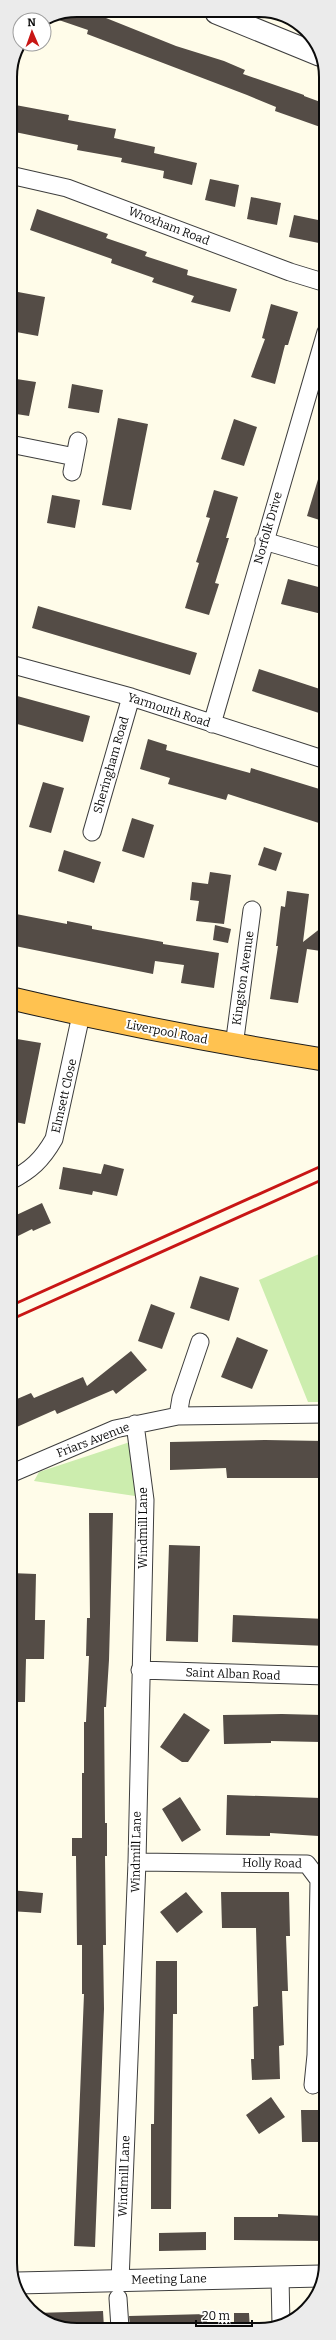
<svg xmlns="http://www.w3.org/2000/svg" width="336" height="2340" font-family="Bitter,serif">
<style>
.green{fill:#ccedae}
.building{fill:#544c46}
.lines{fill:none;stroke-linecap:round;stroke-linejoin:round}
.minor-casing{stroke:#3e3e3e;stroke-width:19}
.tertiary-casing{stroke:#3e3e3e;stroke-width:23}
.trunk-casing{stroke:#1c1c1c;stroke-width:24}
.minor{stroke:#fff;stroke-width:17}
.tertiary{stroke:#fff;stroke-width:21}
.trunk{stroke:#ffc250;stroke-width:22}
.rail{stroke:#c81615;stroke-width:3}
.labels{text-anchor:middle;stroke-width:4;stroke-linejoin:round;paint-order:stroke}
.street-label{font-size:12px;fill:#0b0b0b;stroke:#fff}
.rim{fill:none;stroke:#0b0b0b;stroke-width:2}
</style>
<rect width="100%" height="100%" fill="#fffce9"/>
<!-- green -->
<path class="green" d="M 326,1251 L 326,1402 L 308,1402 L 259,1280 Z
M 133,1441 L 135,1496 L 34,1481 L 39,1472 Z"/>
<!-- building -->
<path class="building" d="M 96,14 L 176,46 L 224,61 L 245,70 L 243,74 L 304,95 L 304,96 L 326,104 L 326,129 L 275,111 L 276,107 L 247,95 L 87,34 L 88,30 L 50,17 L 52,15 Z
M 10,104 L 69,115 L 68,120 L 116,129 L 114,138 L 155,147 L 154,153 L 197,163 L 192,185 L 163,178 L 164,171 L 121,162 L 122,158 L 77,150 L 78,145 L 10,131 Z
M 210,179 L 239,185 L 235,207 L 205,200 Z
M 251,197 L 281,203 L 277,225 L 247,219 Z
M 37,209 L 108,234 L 106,238 L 147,252 L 145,256 L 188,270 L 187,275 L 237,289 L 230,312 L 191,302 L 194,296 L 152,282 L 154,278 L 111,263 L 112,259 L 30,230 Z
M 294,215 L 323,221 L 319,243 L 289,237 Z
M 18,292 L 45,297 L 38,336 L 11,331 Z
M 271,304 L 298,312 L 288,345 L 285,345 L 275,384 L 251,377 L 265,339 L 262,338 Z
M 10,378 L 36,382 L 29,416 L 10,413 Z
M 72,384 L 103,390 L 99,413 L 68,408 Z
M 118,418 L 148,424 L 131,510 L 102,505 Z
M 234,419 L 257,427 L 244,466 L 221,459 Z
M 322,466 L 326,467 L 326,522 L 307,516 Z
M 214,490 L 238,497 L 226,538 L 229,538 L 215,583 L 219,584 L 209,615 L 185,608 L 199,563 L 196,562 L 210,518 L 206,517 Z
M 52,495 L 80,500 L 75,528 L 47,523 Z
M 288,579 L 326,589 L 326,615 L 281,604 Z
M 38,606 L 197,653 L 190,675 L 32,628 Z
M 259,669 L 326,691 L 326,702 L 322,714 L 252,691 Z
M 10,694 L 90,716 L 83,742 L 10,722 Z
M 148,739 L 167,745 L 166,750 L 250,773 L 251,768 L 326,791 L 326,811 L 322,824 L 228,794 L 226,800 L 168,784 L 170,778 L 140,769 Z
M 43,782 L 64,788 L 51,833 L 29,827 Z
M 132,818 L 154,825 L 144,858 L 122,851 Z
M 264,847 L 282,853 L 276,871 L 258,865 Z
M 64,850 L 101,862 L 94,883 L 58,871 Z
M 210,872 L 231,875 L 224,924 L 196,921 L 199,901 L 190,900 L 192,882 L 208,884 Z
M 287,891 L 309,894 L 303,942 L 326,924 L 326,947 L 321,951 L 307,949 L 298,1003 L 270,999 L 278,946 L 276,946 L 281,906 L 285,907 Z
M 16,914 L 67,924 L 67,921 L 92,926 L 92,929 L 163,942 L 163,944 L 219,953 L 214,988 L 181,983 L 184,965 L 155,961 L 153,974 L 10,945 L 10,926 L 13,927 Z
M 215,925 L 231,929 L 228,943 L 213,940 Z
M 17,1039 L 41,1043 L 25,1124 L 10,1121 L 10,1078 Z
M 104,1164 L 124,1169 L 117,1196 L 93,1191 L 92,1195 L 59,1189 L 63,1167 L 101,1174 Z
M 42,1203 L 51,1223 L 33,1231 L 32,1229 L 10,1240 L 10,1218 Z
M 200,1276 L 239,1288 L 229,1321 L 190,1308 Z
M 151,1304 L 175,1313 L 162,1349 L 138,1341 Z
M 237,1337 L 268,1350 L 252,1389 L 221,1377 Z
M 131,1351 L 147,1370 L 116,1394 L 113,1390 L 57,1414 L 55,1410 L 10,1430 L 10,1402 L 31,1393 L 34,1398 L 83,1377 L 87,1386 Z
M 265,1440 L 324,1441 L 324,1478 L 227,1478 L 226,1468 L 170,1470 L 170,1442 Z
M 89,1513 L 113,1513 L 109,1660 L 106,1707 L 104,1707 L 105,1823 L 107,1823 L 107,1856 L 105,1856 L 106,1945 L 103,1945 L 104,2009 L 95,2247 L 74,2246 L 84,1994 L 82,1994 L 82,1945 L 77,1945 L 76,1856 L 72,1856 L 72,1838 L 82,1838 L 82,1773 L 84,1773 L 84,1722 L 86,1722 L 89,1656 L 86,1656 L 87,1618 L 90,1618 Z
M 169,1545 L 200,1546 L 198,1642 L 166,1641 Z
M 10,1573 L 36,1574 L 35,1620 L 45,1620 L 44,1659 L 26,1659 L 25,1702 L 10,1702 Z
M 233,1615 L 326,1619 L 326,1646 L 232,1642 Z
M 184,1713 L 210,1730 L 188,1762 L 182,1762 L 160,1747 Z
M 282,1714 L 322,1715 L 321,1742 L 271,1741 L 271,1743 L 224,1744 L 223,1715 Z
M 227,1795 L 321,1798 L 319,1836 L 270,1833 L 270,1836 L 226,1835 Z
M 180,1797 L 201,1830 L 182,1842 L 162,1809 Z
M 10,1890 L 43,1893 L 41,1913 L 10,1911 Z
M 186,1892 L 203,1912 L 177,1933 L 160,1912 Z
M 221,1892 L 289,1892 L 290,1936 L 286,1936 L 288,1991 L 282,1991 L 284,2045 L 279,2046 L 280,2079 L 252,2080 L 251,2059 L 254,2059 L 253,2007 L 258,2006 L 256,1928 L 222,1928 Z
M 156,1961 L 177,1961 L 177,2014 L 173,2014 L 171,2209 L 151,2209 L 151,2124 L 154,2124 Z
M 271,2097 L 285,2117 L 259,2134 L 246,2115 Z
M 301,2110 L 319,2110 L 319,2142 L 302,2142 Z
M 278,2214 L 326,2216 L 326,2241 L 234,2240 L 234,2217 L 278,2217 Z
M 206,2232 L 206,2250 L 159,2251 L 159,2233 Z
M 103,2311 L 104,2328 L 60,2328 L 36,2313 Z
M 234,2313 L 249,2313 L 250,2330 L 234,2330 Z
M 207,2314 L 207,2329 L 130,2328 L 129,2316 Z"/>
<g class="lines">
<defs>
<path id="minor" d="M 10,175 L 67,188 L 290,272 L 326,283
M 10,444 L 75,457
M 72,472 L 78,441
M 264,541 L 326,559
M 10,664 L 131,697 L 326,760
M 212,724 L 326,332
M 92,832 L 131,697
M 234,1046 L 252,910
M 10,1181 C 31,1170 42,1160 54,1139 L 81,1015
M 178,1416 L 181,1398 L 200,1342
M 10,1474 L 115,1429 L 178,1416 L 326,1414
M 140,1670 L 326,1676
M 137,1862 L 307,1864 L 319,1880 L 316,2055 L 326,2055
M 313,2085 L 316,2055
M 280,2277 L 281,2325
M 120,2281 L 137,1862 L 145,1500 L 135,1424
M 118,2298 L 120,2328"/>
<path id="tertiary" d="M 216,13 L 319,55
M 17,2283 L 321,2276"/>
<path id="trunk" d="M 10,998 C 115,1023 220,1043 326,1060"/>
</defs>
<!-- minor casing -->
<use href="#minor" class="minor-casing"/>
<!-- tertiary casing -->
<use href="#tertiary" class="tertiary-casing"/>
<!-- trunk casing -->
<use href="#trunk" class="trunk-casing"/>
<!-- minor -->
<use href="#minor" class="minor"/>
<!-- tertiary -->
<use href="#tertiary" class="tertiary"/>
<!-- trunk -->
<use href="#trunk" class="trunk"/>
<!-- rail -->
<path class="rail" d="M 10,1306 L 326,1164
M 10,1320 L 326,1178"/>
</g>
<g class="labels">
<!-- street labels -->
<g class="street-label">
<text transform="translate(169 226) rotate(21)" y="4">Wroxham Road</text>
<text transform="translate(268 528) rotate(-74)" y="4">Norfolk Drive</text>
<text transform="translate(169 710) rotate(18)" y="4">Yarmouth Road</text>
<text transform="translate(111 765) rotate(-74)" y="4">Sheringham Road</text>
<text transform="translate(243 978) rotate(-82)" y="4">Kingston Avenue</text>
<text transform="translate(167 1032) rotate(11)" y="4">Liverpool Road</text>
<text transform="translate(64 1096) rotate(-77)" y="4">Elmsett Close</text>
<text transform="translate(93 1440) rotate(-21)" y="4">Friars Avenue</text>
<text transform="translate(143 1528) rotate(-90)" y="4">Windmill Lane</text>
<text transform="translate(233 1674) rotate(2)" y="4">Saint Alban Road</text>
<text transform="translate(136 1852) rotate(-89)" y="4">Windmill Lane</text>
<text transform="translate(272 1863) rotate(1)" y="4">Holly Road</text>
<text transform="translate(124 2176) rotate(-88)" y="4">Windmill Lane</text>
<text transform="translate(169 2279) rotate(-1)" y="4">Meeting Lane</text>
</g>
</g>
<!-- crop -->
<path d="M0 0H336V2340H0ZM77 17H259A60 60 0 0 1 319 77V2263A60 60 0 0 1 259 2323H77A60 60 0 0 1 17 2263V77A60 60 0 0 1 77 17Z" fill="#ebebeb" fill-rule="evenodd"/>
<path class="rim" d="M77 17H259A60 60 0 0 1 319 77V2263A60 60 0 0 1 259 2323H77A60 60 0 0 1 17 2263V77A60 60 0 0 1 77 17Z"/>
<!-- north arrow -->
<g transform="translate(32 32) rotate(358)"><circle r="19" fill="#ffffff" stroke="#9d9d9d"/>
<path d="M0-3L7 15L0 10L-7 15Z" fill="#c81615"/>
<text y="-6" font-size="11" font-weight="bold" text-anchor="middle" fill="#0b0b0b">N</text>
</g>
<!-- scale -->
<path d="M196 2320v6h56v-6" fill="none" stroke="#0b0b0b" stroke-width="2"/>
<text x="202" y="2320" font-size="12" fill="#0b0b0b" stroke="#ffffff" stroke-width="3" paint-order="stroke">20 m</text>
</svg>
